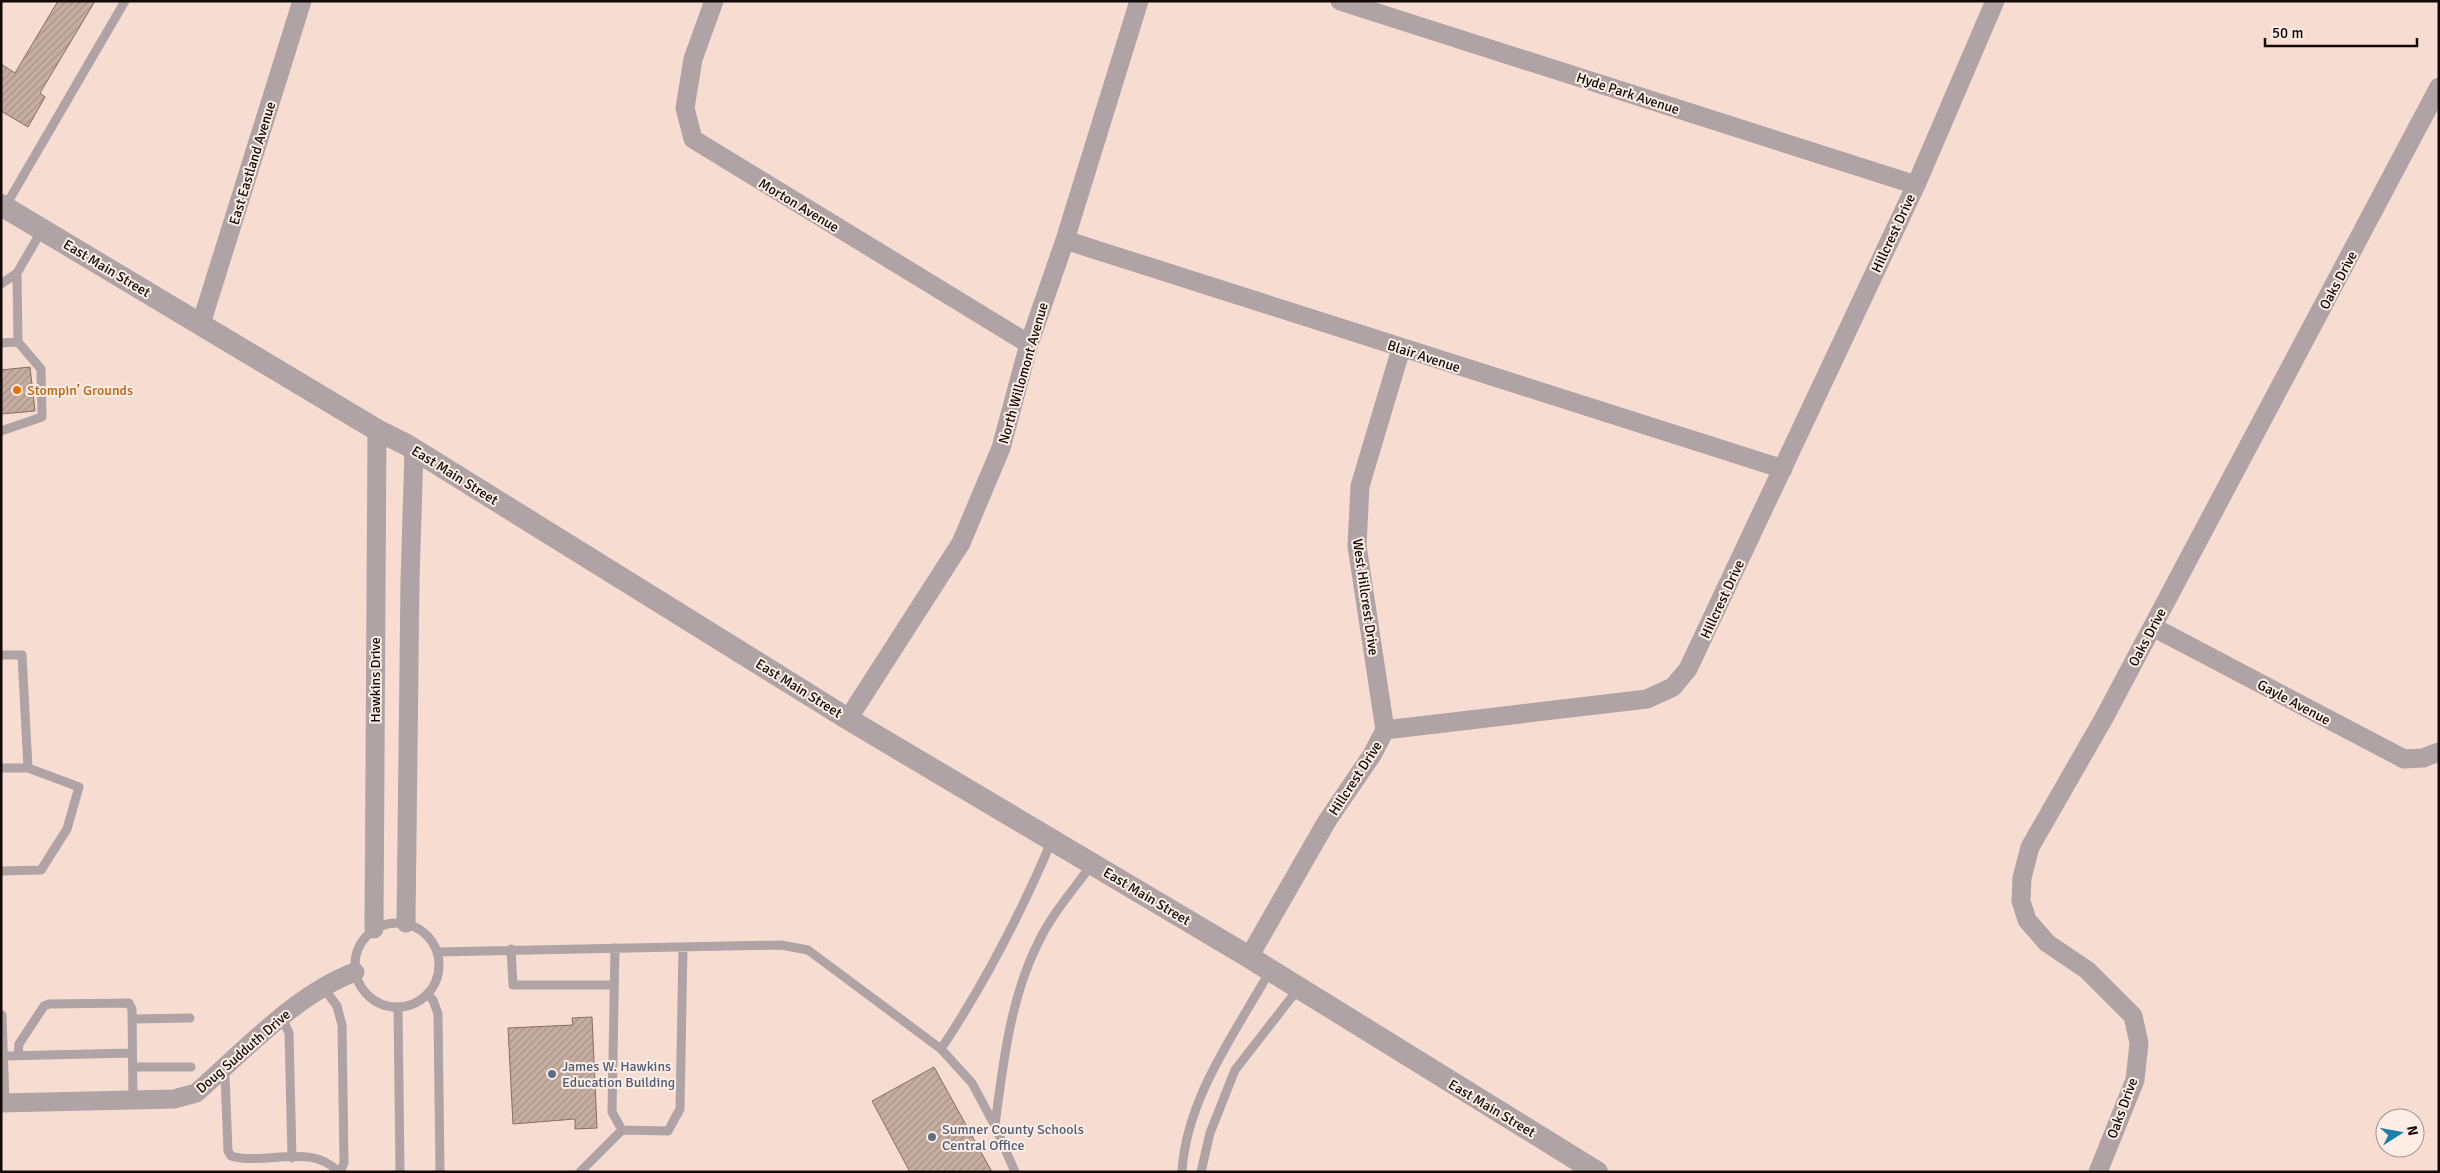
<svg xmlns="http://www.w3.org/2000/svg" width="2440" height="1173" font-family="Signika,sans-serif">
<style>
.building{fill:url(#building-hatch);stroke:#857063}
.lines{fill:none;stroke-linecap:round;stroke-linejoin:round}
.service{stroke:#afa3a5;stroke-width:9}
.minor{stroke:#afa3a5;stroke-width:19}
.tertiary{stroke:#afa3a5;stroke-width:22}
.food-dot{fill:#e8710a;stroke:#fdede5;stroke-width:2}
.service-dot{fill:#5c6f8a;stroke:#fdede5;stroke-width:2}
.labels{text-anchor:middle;stroke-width:4;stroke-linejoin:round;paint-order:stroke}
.street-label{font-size:14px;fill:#110906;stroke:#fdede5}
.food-label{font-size:14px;fill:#c56008;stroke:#fdede5;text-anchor:start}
.service-label{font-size:14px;fill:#4e5e75;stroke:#fdede5;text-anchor:start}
</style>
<defs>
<pattern id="building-hatch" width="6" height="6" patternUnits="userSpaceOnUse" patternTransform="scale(1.25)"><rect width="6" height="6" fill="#c5ada0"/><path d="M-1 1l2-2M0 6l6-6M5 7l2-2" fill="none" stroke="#a89488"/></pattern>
</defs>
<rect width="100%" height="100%" fill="#f7ddd1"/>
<!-- building -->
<path class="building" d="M 58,1 L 95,1 L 40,93 L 45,97 L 28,127 L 1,111 L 1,64 L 15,73 Z
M 30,367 L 35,411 L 1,414 L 1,370 Z
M 592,1017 L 597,1128 L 575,1129 L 575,1119 L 513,1124 L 508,1028 L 573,1025 L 572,1018 Z
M 934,1067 L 992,1172 L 910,1172 L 872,1101 Z"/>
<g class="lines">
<!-- service -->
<path class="service" d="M 5,207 L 125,1
M 1,284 L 17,273 L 42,230
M 1,343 L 18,342
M 1,431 L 42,417 L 41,369 L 18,342 L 17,273
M 1,655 L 22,655 L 28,768 L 1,768
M 1,871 L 41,870 L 67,829 L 79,787 L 28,768
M355 965a42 42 0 1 1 84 0a42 42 0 1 1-84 0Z
M 615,948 L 612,1112 L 622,1130 L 668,1131 L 680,1109 L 683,947
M 511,949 L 513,985 L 614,985
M 437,952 L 781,945 L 808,950 L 941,1049 L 972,1083 L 995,1126 L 1015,1172
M 323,987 L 337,1006 L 342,1025 L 344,1163 L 340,1172
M 427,994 L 433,1000 L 438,1014 L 440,1172
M 398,1007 L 400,1172
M 2,1015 L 5,1103
M 282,1018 L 289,1033 L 292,1158
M 132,1019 L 190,1018
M 941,1049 C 985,983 1021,913 1052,840
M 18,1055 L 19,1044 L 44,1006 L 49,1004 L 129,1003 L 132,1009 L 133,1100
M 4,1056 L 132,1053
M 133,1067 L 191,1067
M 222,1070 L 225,1075 L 228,1151 L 231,1156 C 263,1166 313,1142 338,1172
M 995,1125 C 1003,1064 1010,999 1038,943 C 1051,915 1074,889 1092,864
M 580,1172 L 622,1130
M 1182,1172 C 1186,1099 1235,1033 1270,971
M 1201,1172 L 1210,1133 L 1235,1070 L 1298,989"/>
<!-- minor -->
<path class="minor" d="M 714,1 L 693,59 L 685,108 L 693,139 L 1029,344
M 1340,1 L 1916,185
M 1065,240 L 1783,469
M 201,324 L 302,1
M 2153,627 L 2404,759 L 2423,758 L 2439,752
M 848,719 L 961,543 L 1001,448 L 1029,344 L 1065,240 L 1139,1
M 1385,730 L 1357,546 L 1360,486 L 1401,349
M 406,923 L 410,581 L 414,450
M 374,929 L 377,430
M 1249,957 L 1327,821 L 1372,755 L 1385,730 L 1647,699 L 1673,687 L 1688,669 L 1916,185 L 1995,1
M 1,1103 L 174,1099 L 196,1093 C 244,1051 296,994 355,972
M 2098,1172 L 2135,1080 L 2139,1043 L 2133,1016 L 2087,970 L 2047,943 L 2027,920 L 2021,901 L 2022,878 L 2030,847 L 2104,718 L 2439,87"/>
<!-- tertiary -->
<path class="tertiary" d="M 1,205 L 377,430 L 407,445 L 848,719 L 1249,957 L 1597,1172"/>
</g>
<!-- markers -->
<circle class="food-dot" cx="17" cy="390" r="5"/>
<g class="service-dot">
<circle cx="552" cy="1074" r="5"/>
<circle cx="932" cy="1137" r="5"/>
</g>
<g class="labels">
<!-- street labels -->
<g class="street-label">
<text transform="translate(1628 93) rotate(18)" y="5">Hyde Park Avenue</text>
<text transform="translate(252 163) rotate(-73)" y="5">East Eastland Avenue</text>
<text transform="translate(799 205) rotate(31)" y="5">Morton Avenue</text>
<text transform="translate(1893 233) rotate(-65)" y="5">Hillcrest Drive</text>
<text transform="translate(107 268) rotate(31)" y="5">East Main Street</text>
<text transform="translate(2338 280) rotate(-62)" y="5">Oaks Drive</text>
<text transform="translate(1424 356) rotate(18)" y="5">Blair Avenue</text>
<text transform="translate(1023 373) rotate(-74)" y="5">North Willomont Avenue</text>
<text transform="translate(455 475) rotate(32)" y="5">East Main Street</text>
<text transform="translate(1366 597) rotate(82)" y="5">West Hillcrest Drive</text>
<text transform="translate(1722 599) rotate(-65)" y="5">Hillcrest Drive</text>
<text transform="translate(2147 637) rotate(-62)" y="5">Oaks Drive</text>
<text transform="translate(375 680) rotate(-90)" y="5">Hawkins Drive</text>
<text transform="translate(799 688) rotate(32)" y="5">East Main Street</text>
<text transform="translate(2294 702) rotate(28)" y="5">Gayle Avenue</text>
<text transform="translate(1355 778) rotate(-57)" y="5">Hillcrest Drive</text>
<text transform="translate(1147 896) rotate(31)" y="5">East Main Street</text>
<text transform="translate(243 1051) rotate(-41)" y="5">Doug Sudduth Drive</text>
<text transform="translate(1492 1108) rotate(31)" y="5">East Main Street</text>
<text transform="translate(2122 1108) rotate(-70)" y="5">Oaks Drive</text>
</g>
<!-- food labels -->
<g class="food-label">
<text x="27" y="395">Stompin’ Grounds</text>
</g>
<!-- service labels -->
<g class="service-label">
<text x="562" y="1071">James W. Hawkins<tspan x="562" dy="16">Education Building</tspan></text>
<text x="942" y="1134">Sumner County Schools<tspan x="942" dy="16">Central Office</tspan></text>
</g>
</g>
<!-- border -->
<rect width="2440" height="1173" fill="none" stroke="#110906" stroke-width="5"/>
<!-- north arrow -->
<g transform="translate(2400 1133) rotate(79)"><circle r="24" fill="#fdede5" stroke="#9f928c"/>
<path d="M0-4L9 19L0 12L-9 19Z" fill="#1a81ab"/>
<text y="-8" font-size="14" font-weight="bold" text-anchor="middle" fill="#110906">N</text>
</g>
<!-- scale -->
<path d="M2265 38v8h152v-8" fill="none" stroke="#110906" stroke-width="2.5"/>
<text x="2272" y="38" font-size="15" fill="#110906" stroke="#fdede5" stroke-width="4" paint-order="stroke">50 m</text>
</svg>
